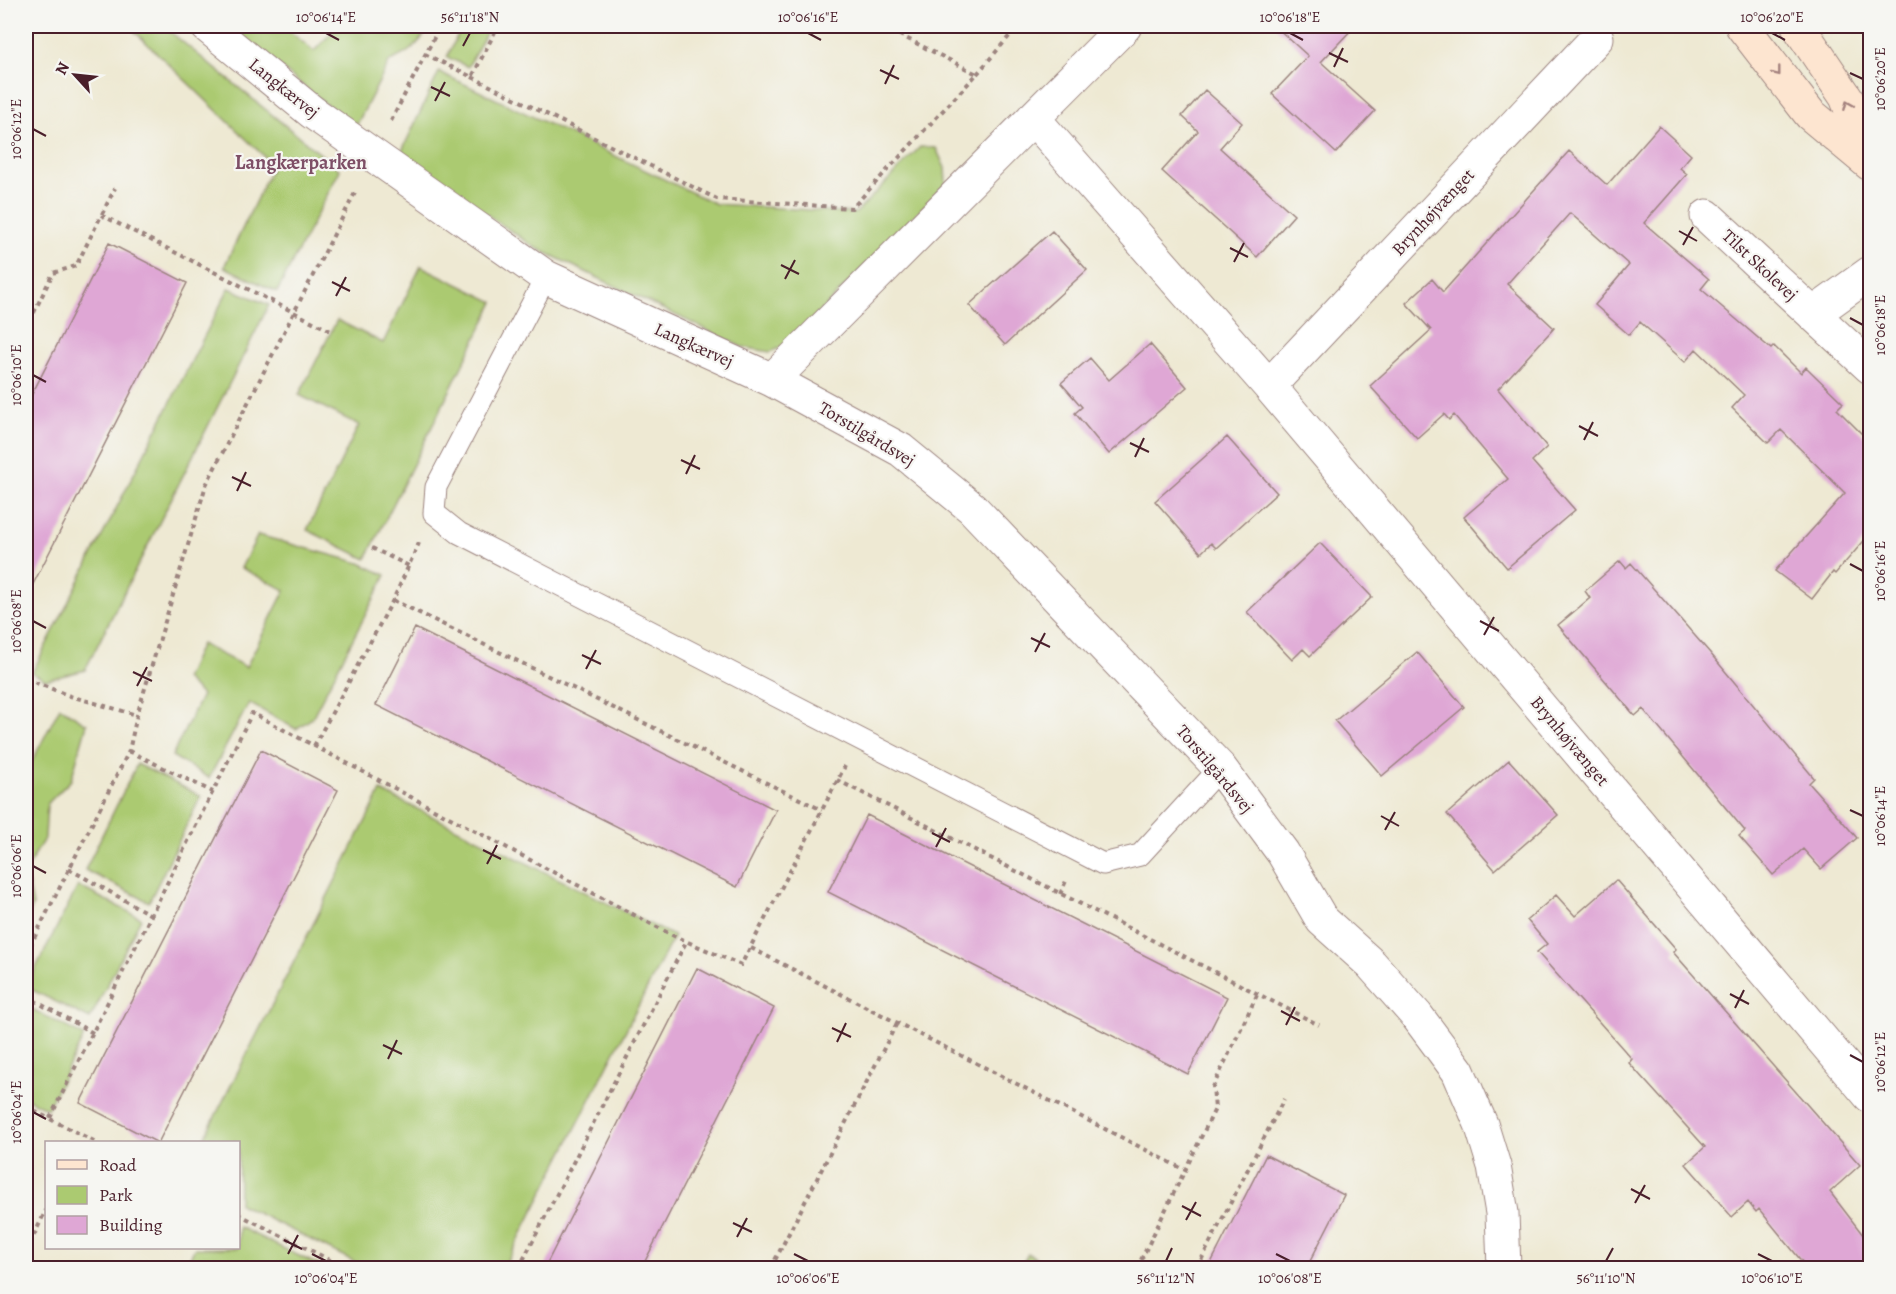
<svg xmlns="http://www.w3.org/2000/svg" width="1896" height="1294" font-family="Alegreya,serif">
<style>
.green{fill:#abca71;stroke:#7a744e;stroke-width:1.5}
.building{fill:#dfa7d5}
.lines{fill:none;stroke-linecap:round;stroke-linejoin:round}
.lane-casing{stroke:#9c847f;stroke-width:23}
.street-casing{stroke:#9c847f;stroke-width:35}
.secondary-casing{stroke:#9c847f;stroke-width:35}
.path{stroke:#9c847f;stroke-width:4;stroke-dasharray:4.5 4.5;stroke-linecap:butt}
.lane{stroke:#fff;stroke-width:21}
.street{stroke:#fff;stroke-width:33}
.secondary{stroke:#fde5d0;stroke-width:33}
.oneway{stroke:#a4827e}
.ticks{fill:none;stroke:#4a1f2b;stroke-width:2}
.labels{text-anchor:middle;stroke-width:4.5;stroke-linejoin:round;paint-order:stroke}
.street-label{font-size:18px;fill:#4a1f2b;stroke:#f6f6f2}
.neighbourhood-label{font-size:20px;font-weight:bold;fill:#7e4f66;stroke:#f6f6f2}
.neatline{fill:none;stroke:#4a1f2b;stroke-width:2}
.ticks-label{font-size:15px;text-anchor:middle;fill:#4a1f2b}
</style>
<rect width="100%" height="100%" fill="#f6f6f2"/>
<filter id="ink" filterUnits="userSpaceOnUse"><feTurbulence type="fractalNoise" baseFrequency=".0167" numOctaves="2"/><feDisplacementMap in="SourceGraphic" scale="12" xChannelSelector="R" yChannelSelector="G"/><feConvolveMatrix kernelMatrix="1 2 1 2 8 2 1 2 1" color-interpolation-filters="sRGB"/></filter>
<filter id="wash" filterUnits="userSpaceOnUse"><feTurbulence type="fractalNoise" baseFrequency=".008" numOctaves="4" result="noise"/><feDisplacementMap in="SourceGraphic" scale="24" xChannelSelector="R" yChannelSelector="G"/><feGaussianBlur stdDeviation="1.35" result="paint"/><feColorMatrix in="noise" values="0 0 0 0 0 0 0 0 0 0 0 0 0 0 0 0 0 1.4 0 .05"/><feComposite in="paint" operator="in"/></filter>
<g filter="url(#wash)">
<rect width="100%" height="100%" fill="#eee9d3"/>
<!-- green -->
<path class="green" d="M 129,26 L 163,26 L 340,170 L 277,292 L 224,267 L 273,165 Z
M 230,26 L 283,26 L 314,51 L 338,26 L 430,26 C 419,44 410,53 390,61 L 355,128 Z
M 462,26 L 490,26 L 468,67 L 447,57 Z
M 439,72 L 716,204 L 856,213 L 920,147 L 936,148 L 945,168 L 946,184 L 787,345 L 770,352 L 742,347 L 536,248 L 400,155 Z
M 421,266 L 494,302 L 366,559 L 307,530 L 359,425 L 299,395 L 337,320 L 383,343 Z
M 229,288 L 269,305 L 85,670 L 46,680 L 32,673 Z
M 258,535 L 360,563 L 386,575 L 312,718 L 296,729 L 249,703 L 209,778 L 172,756 L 202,695 L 185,679 L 201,644 L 246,667 L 285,590 L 241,568 Z
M 60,707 L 87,724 L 71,780 L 47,804 L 45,837 L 26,870 L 26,773 Z
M 137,764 L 201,796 L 149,902 L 85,870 Z
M 381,791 L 674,936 L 504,1268 L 367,1268 L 239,1204 L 238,1142 L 202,1142 Z
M 26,874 L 33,906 L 26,921 Z
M 78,886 L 141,918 L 90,1019 L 26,987 Z
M 26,1006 L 84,1036 L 47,1109 L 26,1098 Z
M 239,1227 L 324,1268 L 184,1268 L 195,1248 L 238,1248 Z
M 1028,1254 L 1057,1268 L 1020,1268 Z"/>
<g id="blocks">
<!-- building -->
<path class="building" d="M 1275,26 L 1355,26 L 1321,62 L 1375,111 L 1336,153 L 1272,94 L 1308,56 Z
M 1205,90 L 1242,123 L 1220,148 L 1294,215 L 1257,257 L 1162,171 L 1198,131 L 1182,116 Z
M 1659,126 L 1691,155 L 1680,168 L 1687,174 L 1644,223 L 1709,279 L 1701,289 L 1771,349 L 1774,346 L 1801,373 L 1806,367 L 1843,403 L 1837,409 L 1870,442 L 1870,534 L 1835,574 L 1833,572 L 1812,599 L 1775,571 L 1845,493 L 1781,430 L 1768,443 L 1732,408 L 1744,395 L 1696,349 L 1685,362 L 1640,322 L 1629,335 L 1595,305 L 1629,265 L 1570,213 L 1507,284 L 1554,328 L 1498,389 L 1547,447 L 1532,461 L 1575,510 L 1507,568 L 1464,517 L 1508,479 L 1454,415 L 1449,420 L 1444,414 L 1417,438 L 1370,386 L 1431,330 L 1406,303 L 1432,279 L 1443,292 L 1569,151 L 1607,185 Z
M 1052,231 L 1087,270 L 1005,345 L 969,305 Z
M 109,243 L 187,283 L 26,598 L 26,406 Z
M 1150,344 L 1187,387 L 1109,454 L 1075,413 L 1082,407 L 1061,383 L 1090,358 L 1109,380 Z
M 1227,437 L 1277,493 L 1216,548 L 1211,543 L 1201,553 L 1155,501 Z
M 1320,543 L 1372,597 L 1310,656 L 1303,649 L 1292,660 L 1247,612 Z
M 1620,561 L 1626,568 L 1631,563 L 1710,653 L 1814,778 L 1809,783 L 1857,838 L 1821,869 L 1803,849 L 1773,875 L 1739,836 L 1745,831 L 1643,709 L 1635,716 L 1558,625 L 1590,598 L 1585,591 Z
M 415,628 L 776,810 L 737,887 L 376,705 Z
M 1417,652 L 1464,707 L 1382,776 L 1335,721 Z
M 261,750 L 338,790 L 158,1143 L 80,1103 Z
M 1509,760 L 1558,815 L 1495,870 L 1447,814 Z
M 867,815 L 1227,997 L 1188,1074 L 828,892 Z
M 1616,880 L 1676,949 L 1673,952 L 1860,1165 L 1830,1192 L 1870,1244 L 1870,1269 L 1808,1269 L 1759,1209 L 1756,1212 L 1748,1202 L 1732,1217 L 1686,1164 L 1705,1147 L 1629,1063 L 1632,1059 L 1537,952 L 1547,944 L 1527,920 L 1556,895 L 1575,916 Z
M 697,968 L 774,1008 L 641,1269 L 544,1269 Z
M 1266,1155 L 1344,1195 L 1306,1269 L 1208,1269 Z"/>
</g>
</g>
<g filter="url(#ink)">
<use href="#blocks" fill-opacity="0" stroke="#9c847f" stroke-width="1.5"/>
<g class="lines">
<defs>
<path id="lane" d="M 546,277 L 436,487 L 434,513 L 459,533 L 1103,864 L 1140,855 L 1220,768"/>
<path id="street" d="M 207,26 L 312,112 L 546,277 L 772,380 L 901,450 L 972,508 L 1220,768 L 1283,853 L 1322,920 L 1371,964 L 1417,1016 L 1458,1071 L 1481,1124 L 1494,1166 L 1502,1213 L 1504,1268
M 1033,118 L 1269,386 L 1870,1096
M 1707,216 L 1870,367
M 1813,314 L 1870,273
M 772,380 L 1125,26
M 1269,386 L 1597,38"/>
<path id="secondary" d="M 1742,26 L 1810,114 L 1870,164
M 1798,26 L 1846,97 L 1870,159"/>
</defs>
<!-- lane casing -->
<use href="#lane" class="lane-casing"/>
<!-- street casing -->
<use href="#street" class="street-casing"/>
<!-- secondary casing -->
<use href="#secondary" class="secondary-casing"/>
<!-- path -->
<path class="path" d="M 425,54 L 472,77 L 498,26
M 977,74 L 1018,26
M 472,77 L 717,199 L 852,208 L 977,74 L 882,26
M 391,121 L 440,26
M 101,215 L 331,331
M 26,329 L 53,273 L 76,266 L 115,188
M 372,548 L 409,566
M 393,600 L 822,810
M 26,679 L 70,696 L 137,715
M 314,746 L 393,600 L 419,543
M 129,751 L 213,792
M 837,780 L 1319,1025
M 69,869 L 151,915
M 1060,894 L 1066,881
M 751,948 L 1187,1171
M 26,954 L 129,751 L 137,715 L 206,485 L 357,189
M 26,996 L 93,1033
M 26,1107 L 96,1142
M 50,1118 L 252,713 L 674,936 L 741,965 L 845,766
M 238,1214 L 346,1268
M 26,1252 L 46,1210
M 519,1268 L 686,942
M 771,1268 L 897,1023
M 1137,1268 L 1215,1109 L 1213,1087 L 1257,995
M 1197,1268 L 1284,1099"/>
<!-- lane -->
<use href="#lane" class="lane"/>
<!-- street -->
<use href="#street" class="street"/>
<!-- secondary -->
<use href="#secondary" class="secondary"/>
</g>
<!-- one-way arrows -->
<defs><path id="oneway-chevron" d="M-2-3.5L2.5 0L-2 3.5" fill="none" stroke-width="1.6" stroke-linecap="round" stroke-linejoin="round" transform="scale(1.5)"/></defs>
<g class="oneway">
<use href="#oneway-chevron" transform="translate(1777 72) rotate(52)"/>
<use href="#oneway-chevron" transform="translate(1848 105) rotate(-113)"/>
</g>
</g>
<!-- ticks -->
<path class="ticks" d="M 326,33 L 339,40M 808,33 L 821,40M 1290,33 L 1303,40M 1772,33 L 1785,40M 463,46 L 470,33M 1329,53 L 1348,62M 1334,67 L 1343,48M 880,70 L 899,79M 1850,73 L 1863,79M 885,84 L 894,65M 431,87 L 450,96M 435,101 L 445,82M 33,129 L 46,136M 1679,231 L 1697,241M 1683,245 L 1693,227M 1230,248 L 1248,257M 1234,262 L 1244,243M 781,265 L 799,274M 785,279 L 795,260M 332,282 L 350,291M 336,296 L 346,277M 1850,318 L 1863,325M 33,375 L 46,382M 1579,426 L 1598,436M 1584,440 L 1593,422M 1130,443 L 1149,452M 1135,457 L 1144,438M 681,460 L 700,469M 686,474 L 695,455M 232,477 L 251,486M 237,491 L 246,472M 1850,564 L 1863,571M 33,621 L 46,628M 1480,621 L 1499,631M 1484,635 L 1494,617M 1031,638 L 1050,647M 1035,652 L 1045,633M 582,655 L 601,664M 586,669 L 596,650M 133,672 L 152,681M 137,686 L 147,667M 1850,810 L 1863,816M 1381,816 L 1399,826M 1385,830 L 1395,812M 932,833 L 950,842M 936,847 L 946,828M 483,850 L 501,859M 487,864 L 497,845M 33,866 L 46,873M 1730,994 L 1749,1004M 1735,1008 L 1744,990M 1281,1011 L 1300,1021M 1286,1025 L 1295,1007M 832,1028 L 851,1037M 837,1042 L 846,1023M 383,1045 L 402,1054M 1850,1055 L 1863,1062M 388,1059 L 397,1040M 33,1112 L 46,1119M 1631,1189 L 1650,1199M 1635,1203 L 1645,1185M 1182,1206 L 1201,1216M 1186,1220 L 1196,1202M 733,1223 L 752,1232M 737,1237 L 747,1218M 284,1240 L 302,1249M 288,1254 L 298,1235M 312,1254 L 326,1261M 794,1254 L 808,1261M 1276,1254 L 1290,1261M 1758,1254 L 1772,1261M 1166,1261 L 1172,1248M 1606,1261 L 1613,1248"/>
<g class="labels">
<!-- street labels -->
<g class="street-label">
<text transform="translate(284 88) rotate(39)" y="6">Langkærvej</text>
<text transform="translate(1433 212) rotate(-47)" y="6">Brynhøjvænget</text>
<text transform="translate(1760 265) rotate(43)" y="6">Tilst Skolevej</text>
<text transform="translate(694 345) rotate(24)" y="6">Langkærvej</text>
<text transform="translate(867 434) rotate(31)" y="6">Torstilgårdsvej</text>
<text transform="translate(1570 741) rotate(50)" y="6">Brynhøjvænget</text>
<text transform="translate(1215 769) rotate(50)" y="6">Torstilgårdsvej</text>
</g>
<!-- neighbourhood labels -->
<g class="neighbourhood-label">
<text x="301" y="169">Langkærparken</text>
</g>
</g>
<!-- margin -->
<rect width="1896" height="1294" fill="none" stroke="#f6f6f2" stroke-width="66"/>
<!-- legend -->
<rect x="45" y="1141" width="195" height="108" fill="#f6f6f2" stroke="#b1a0a2" stroke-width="1.5"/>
<rect x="57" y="1160" width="30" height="9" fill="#fde5d0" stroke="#b1a0a2" stroke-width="1.5"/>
<text x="99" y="1171" font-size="18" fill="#4a1f2b">Road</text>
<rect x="57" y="1186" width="30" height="18" fill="#abca71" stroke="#b1a0a2" stroke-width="1.5"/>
<text x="99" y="1201" font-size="18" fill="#4a1f2b">Park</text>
<rect x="57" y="1216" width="30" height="18" fill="#dfa7d5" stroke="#b1a0a2" stroke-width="1.5"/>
<text x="99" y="1231" font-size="18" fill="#4a1f2b">Building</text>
<!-- north arrow -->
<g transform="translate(75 75) rotate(297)" stroke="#f6f6f2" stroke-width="4.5" paint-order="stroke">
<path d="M0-4.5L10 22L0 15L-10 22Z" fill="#4a1f2b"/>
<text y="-9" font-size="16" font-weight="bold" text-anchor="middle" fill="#4a1f2b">N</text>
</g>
<rect x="33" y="33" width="1830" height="1228" class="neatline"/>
<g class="ticks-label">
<text x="326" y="22">10°06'14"E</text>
<text x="470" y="22">56°11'18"N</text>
<text x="808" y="22">10°06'16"E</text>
<text x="1290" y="22">10°06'18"E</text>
<text x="1772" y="22">10°06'20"E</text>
<text transform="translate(1880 79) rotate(-90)" y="5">10°06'20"E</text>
<text transform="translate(16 129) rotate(-90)" y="5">10°06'12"E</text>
<text transform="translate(1880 325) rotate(-90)" y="5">10°06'18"E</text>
<text transform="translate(16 375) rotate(-90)" y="5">10°06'10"E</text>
<text transform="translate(1880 571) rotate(-90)" y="5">10°06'16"E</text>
<text transform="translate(16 621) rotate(-90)" y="5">10°06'08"E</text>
<text transform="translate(1880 816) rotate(-90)" y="5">10°06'14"E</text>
<text transform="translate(16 866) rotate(-90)" y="5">10°06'06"E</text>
<text transform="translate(1880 1062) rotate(-90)" y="5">10°06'12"E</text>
<text transform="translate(16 1112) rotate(-90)" y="5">10°06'04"E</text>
<text x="326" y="1283">10°06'04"E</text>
<text x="808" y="1283">10°06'06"E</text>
<text x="1166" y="1283">56°11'12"N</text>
<text x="1290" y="1283">10°06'08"E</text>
<text x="1606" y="1283">56°11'10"N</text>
<text x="1772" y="1283">10°06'10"E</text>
</g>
</svg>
